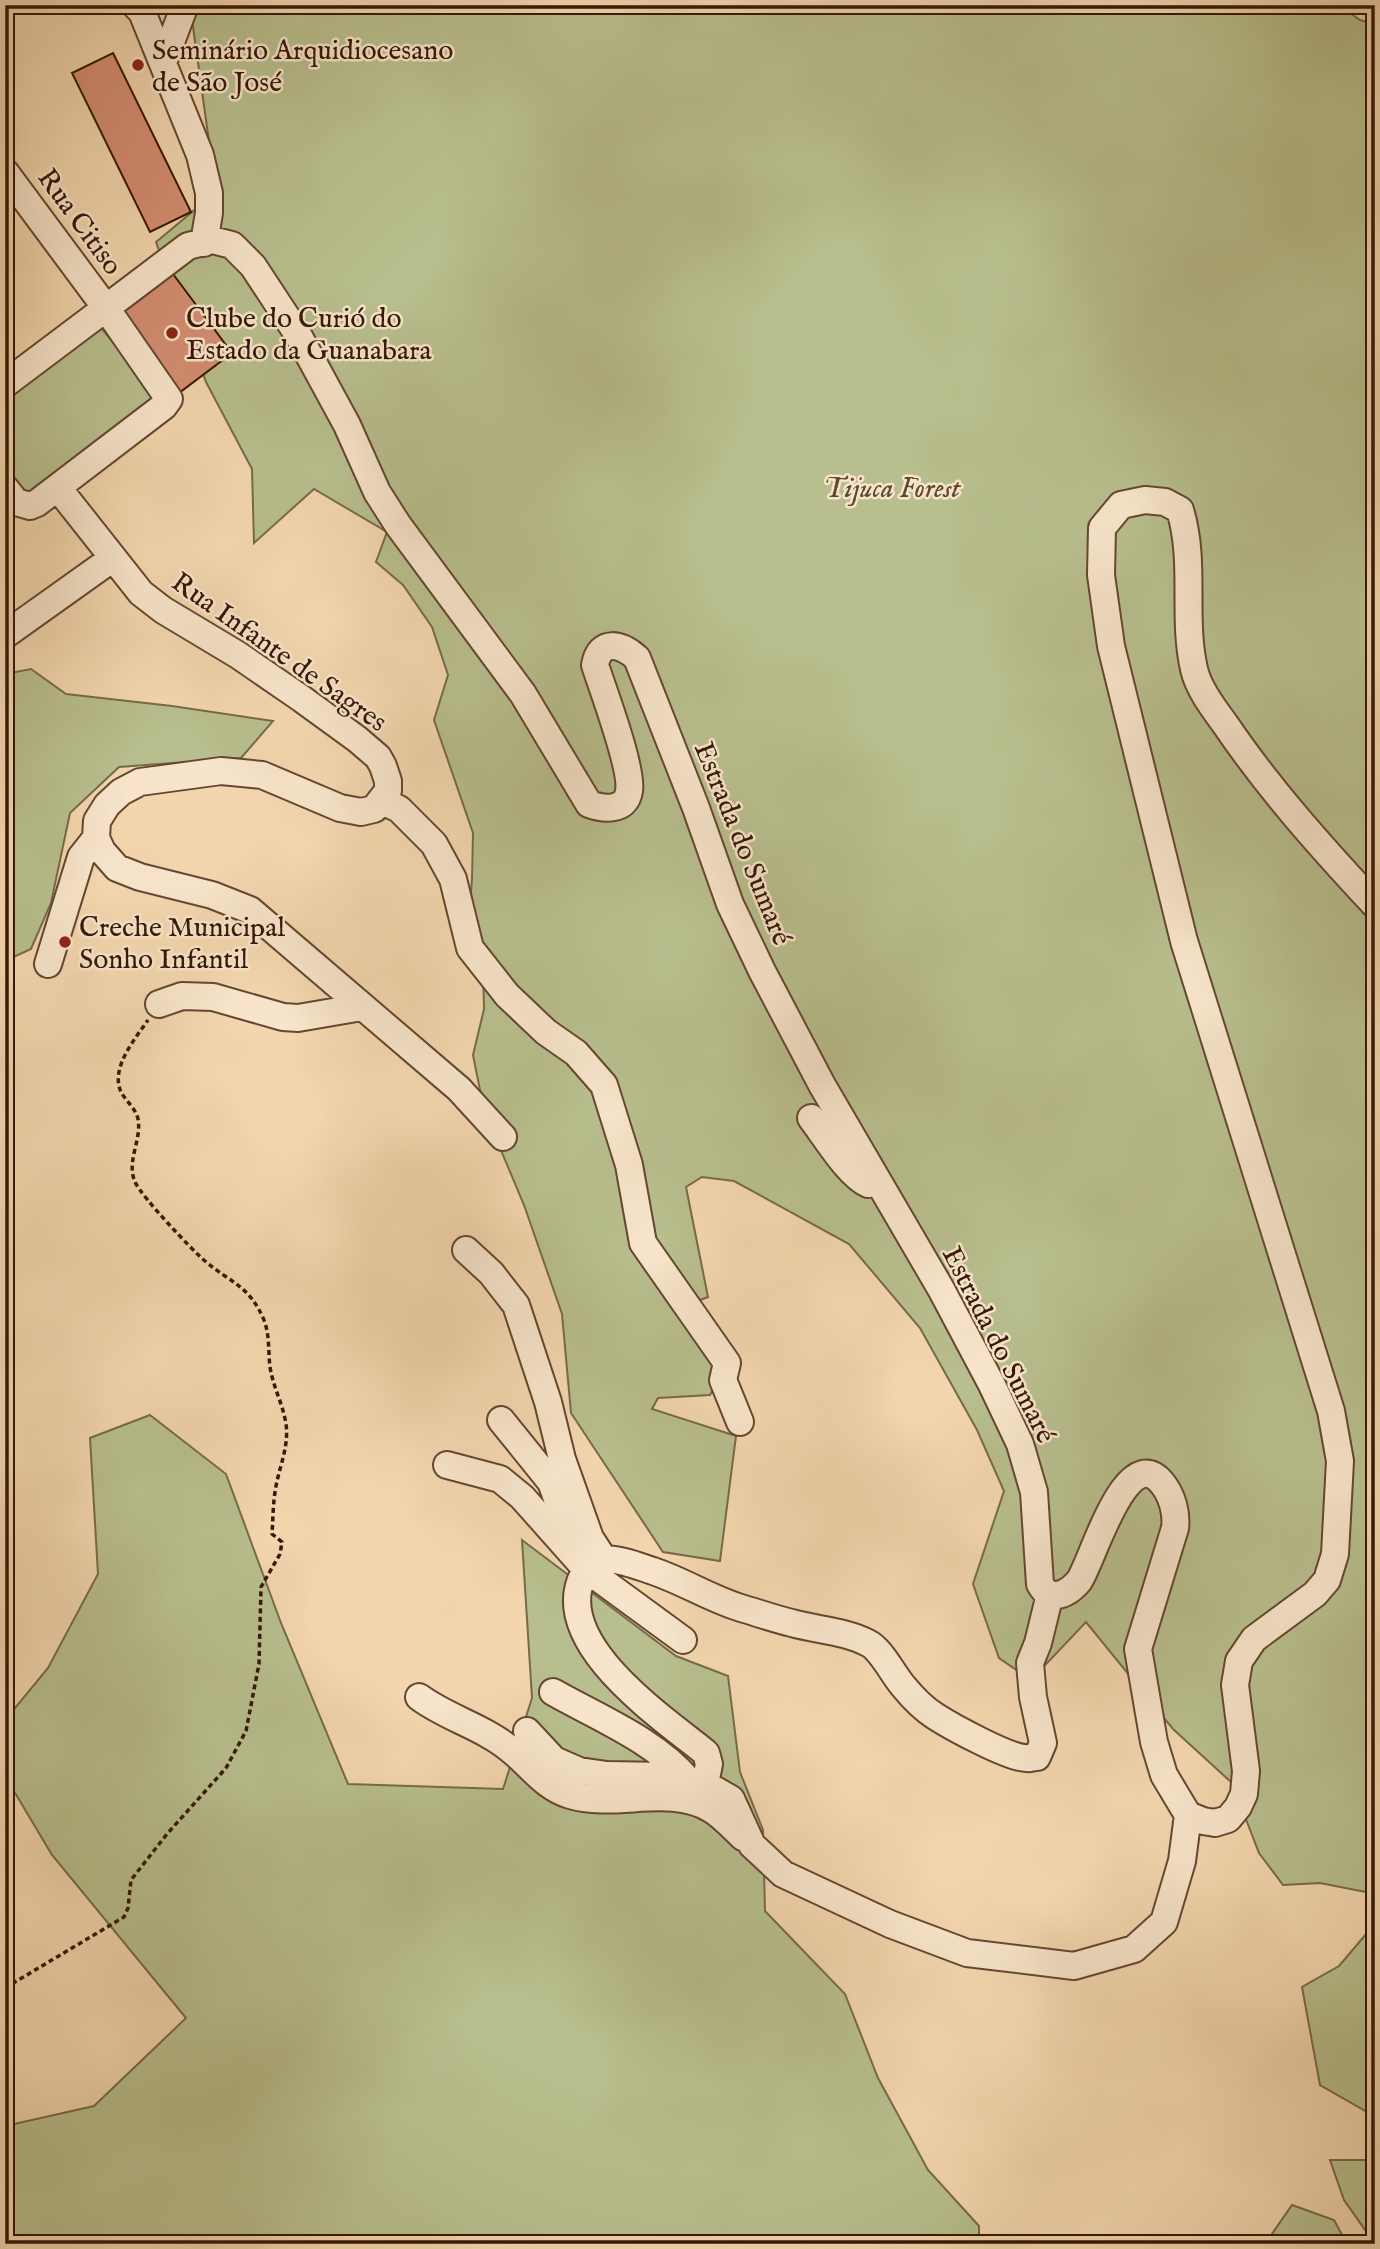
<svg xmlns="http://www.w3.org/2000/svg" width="1380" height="2249" font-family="'IM FELL English',serif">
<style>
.green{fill:#b8be8d;stroke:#776a4a;stroke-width:2}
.building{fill:#d48e72;stroke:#361707;stroke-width:2}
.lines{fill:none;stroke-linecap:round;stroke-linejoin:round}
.minor-casing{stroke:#654731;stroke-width:30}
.path{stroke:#361707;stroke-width:3.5;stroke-dasharray:5 3.5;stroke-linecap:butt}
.minor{stroke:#f7e4ca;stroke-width:26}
.poi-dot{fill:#8f2418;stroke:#f7e4ca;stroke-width:2.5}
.labels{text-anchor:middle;stroke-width:5;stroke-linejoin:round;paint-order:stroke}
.poi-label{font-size:28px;fill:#361707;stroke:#f7e4ca;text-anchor:start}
.street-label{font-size:28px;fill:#361707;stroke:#f7e4ca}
.park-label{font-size:28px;font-style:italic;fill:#5d492f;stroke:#f7e4ca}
</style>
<rect width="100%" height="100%" fill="#f3d6ae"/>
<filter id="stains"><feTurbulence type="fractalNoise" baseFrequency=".00286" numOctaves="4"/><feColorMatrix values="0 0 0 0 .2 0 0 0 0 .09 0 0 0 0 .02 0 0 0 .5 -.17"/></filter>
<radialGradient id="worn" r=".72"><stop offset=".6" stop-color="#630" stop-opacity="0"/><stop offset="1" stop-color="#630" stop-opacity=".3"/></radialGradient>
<!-- green -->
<path class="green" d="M 190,5 L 1339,5 L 1360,20 L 1375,24 L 1375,2120 L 1367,2112 L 1320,2085 L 1302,1987 L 1339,1966 L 1367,1933 L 1371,1893 L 1320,1883 L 1283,1885 L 1259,1853 L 1232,1783 L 1173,1729 L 1086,1622 L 1031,1680 L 999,1658 L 973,1584 L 1004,1491 L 977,1430 L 920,1328 L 849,1244 L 734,1181 L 702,1177 L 686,1187 L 708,1297 L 687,1305 L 727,1366 L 710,1395 L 658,1398 L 652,1409 L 736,1436 L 720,1561 L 663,1552 L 571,1413 L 562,1314 L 524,1205 L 484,1110 L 473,1055 L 484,1009 L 483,964 L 468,929 L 472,879 L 473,833 L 434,720 L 448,675 L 432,627 L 403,585 L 376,562 L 387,532 L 314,489 L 254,543 L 252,469 L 206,382 L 156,242 L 216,192 Z
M 99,325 L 159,399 L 28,503 L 5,474 L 5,395 Z
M 31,669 L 66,694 L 172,706 L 273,721 L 241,758 L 119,767 L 70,813 L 51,903 L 31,949 L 5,961 L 5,674 Z
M 150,1415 L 226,1474 L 281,1623 L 348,1784 L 503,1789 L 532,1698 L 522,1540 L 676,1656 L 728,1676 L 740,1772 L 763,1830 L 765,1911 L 845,1994 L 878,2078 L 928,2170 L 979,2226 L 979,2244 L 5,2244 L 5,2126 L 94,2106 L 186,2018 L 52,1855 L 5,1776 L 5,1727 L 15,1708 L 48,1668 L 98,1574 L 90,1438 Z
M 1330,2160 L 1375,2160 L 1375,2244 L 1344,2200 Z
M 1292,2205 L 1334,2220 L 1347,2244 L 1265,2244 Z"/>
<!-- building -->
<path class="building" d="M 113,53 L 191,212 L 150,232 L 72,73 Z
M 167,266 L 232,353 L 175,396 L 111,313 Z"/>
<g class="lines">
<defs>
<path id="minor" d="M 135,5 L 142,12 L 200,155 L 209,193 L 209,213 L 204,243
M 163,63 L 185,5
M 5,172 L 106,308 L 188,246 L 212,240 L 232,245 L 253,266 L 297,333 L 347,425 L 377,492 L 398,525 L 523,694 L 589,804 C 603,809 626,812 629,791 C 633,769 603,690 595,665 C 600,638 621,644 637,658 L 696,808 L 730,904 L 762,971 L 822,1085 L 941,1289 L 992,1385 L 1020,1444 L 1034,1492 L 1040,1584 C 1044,1591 1048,1596 1057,1595 C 1066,1594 1073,1588 1079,1581 C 1092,1563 1126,1439 1162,1483 C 1172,1495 1177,1513 1175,1528 L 1138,1649 L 1154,1742 L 1164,1775 L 1188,1815 L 1203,1821 L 1215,1823 L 1228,1819 L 1238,1807 L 1244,1794 L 1246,1771 L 1235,1685 L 1239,1661 L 1254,1639 L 1315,1594 L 1327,1580 L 1335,1554 L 1340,1461 L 1331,1411 L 1184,941 L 1111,646 L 1101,575 L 1102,528 L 1121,505 L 1145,500 L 1165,502 L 1180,510 C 1196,562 1182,616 1194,669 C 1198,688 1214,709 1225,724 C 1269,789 1322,848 1375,905
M 5,384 L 106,308 L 169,399 L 164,406 L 37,503 L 30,506 L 16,502 L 5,488
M 58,488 L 141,593 L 163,610 L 238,655 L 302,699 L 357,739 L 378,757 L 383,766 L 388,781 L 388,791 L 374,809 L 361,812 L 340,808 L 262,775 L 221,771 L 140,782 L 121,792 L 107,805 L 97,821 L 96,838 L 102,851 L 117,868 L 140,877 L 212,895 L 250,910 L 459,1089 L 503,1137
M 5,635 L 113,558
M 382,801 L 399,809 L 434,844 L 453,879 L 470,948 L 507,995 L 546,1032 L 576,1053 L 604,1085 L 629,1165 L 643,1243 L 727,1363 L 723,1380 L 740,1422
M 48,964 L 81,857 L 96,838
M 159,1004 L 182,996 L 213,997 L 283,1017 L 298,1018 L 362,1007
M 811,1118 C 825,1136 848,1175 868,1184
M 466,1250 L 491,1273 L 516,1305 L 548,1402 L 562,1459 L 590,1538 L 603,1558
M 501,1420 L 551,1482 L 561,1510 L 576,1535
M 447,1465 L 500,1479 L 522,1497 L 586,1569 L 683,1640
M 553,1692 C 597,1717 656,1741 688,1780
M 419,1697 C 447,1718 484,1727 511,1750 C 531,1766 544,1787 570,1795 C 616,1809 669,1784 711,1809 C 723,1816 733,1828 743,1837
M 527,1731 L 554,1760 L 579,1771 L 607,1775 L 666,1776 L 705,1784 L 731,1799 L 752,1845 L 783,1874 L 890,1924 L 967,1953 L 1074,1966 L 1134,1949 L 1164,1922 L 1182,1861 L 1188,1815
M 705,1784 L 709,1764 L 706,1753 C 662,1717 550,1643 583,1575 C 596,1547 631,1564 653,1571 C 683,1581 711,1599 741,1608 C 758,1613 775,1619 792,1623 C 817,1630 845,1631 868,1643 C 881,1649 894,1676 904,1687 C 913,1698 924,1709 935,1716 C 952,1727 1009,1758 1026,1758 C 1030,1759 1033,1757 1037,1757 L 1043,1743 L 1033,1697 L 1030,1663 L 1038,1643 L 1050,1594"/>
</defs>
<!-- minor casing -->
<use href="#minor" class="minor-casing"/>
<!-- path -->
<path class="path" d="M 5,1988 L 124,1917 L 128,1908 L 131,1880 L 167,1834 L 226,1768 L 246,1731 L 259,1664 L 261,1587 L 280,1554 L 282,1542 L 272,1534 C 273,1518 273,1502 276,1486 C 280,1465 289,1446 286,1424 C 283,1404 273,1387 270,1367 C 268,1351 270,1336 264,1320 C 249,1285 232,1284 205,1261 C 191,1249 142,1197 135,1182 C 126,1161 142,1140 138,1119 C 136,1109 126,1101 121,1092 C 110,1068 135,1039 148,1020"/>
<!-- minor -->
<use href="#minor" class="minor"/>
</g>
<!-- markers -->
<g class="poi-dot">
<circle cx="138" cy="65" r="7"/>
<circle cx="172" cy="333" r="7"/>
<circle cx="65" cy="942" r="7"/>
</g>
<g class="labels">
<!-- poi labels -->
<g class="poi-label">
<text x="152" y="59">Seminário Arquidiocesano<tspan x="152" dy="32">de São José</tspan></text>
<text x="186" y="327">Clube do Curió do<tspan x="186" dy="32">Estado da Guanabara</tspan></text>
<text x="79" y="936">Creche Municipal<tspan x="79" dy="32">Sonho Infantil</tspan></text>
</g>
<!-- street labels -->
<g class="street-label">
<text transform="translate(81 221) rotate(54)" y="10">Rua Citiso</text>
<text transform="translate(280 651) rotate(35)" y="10">Rua Infante de Sagres</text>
<text transform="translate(744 843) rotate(68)" y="10">Estrada do Sumaré</text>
<text transform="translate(1000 1344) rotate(63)" y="10">Estrada do Sumaré</text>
</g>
<!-- park labels -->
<g class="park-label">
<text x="892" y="497">Tijuca Forest</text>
</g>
</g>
<!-- margin -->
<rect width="1380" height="2249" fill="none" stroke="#f3d6ae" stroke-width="28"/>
<rect x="7" y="7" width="1366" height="2235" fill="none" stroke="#361707" stroke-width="3.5"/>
<rect x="14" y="14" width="1352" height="2221" fill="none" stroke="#361707" stroke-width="2"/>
<rect width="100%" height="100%" filter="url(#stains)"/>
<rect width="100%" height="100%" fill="url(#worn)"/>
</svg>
